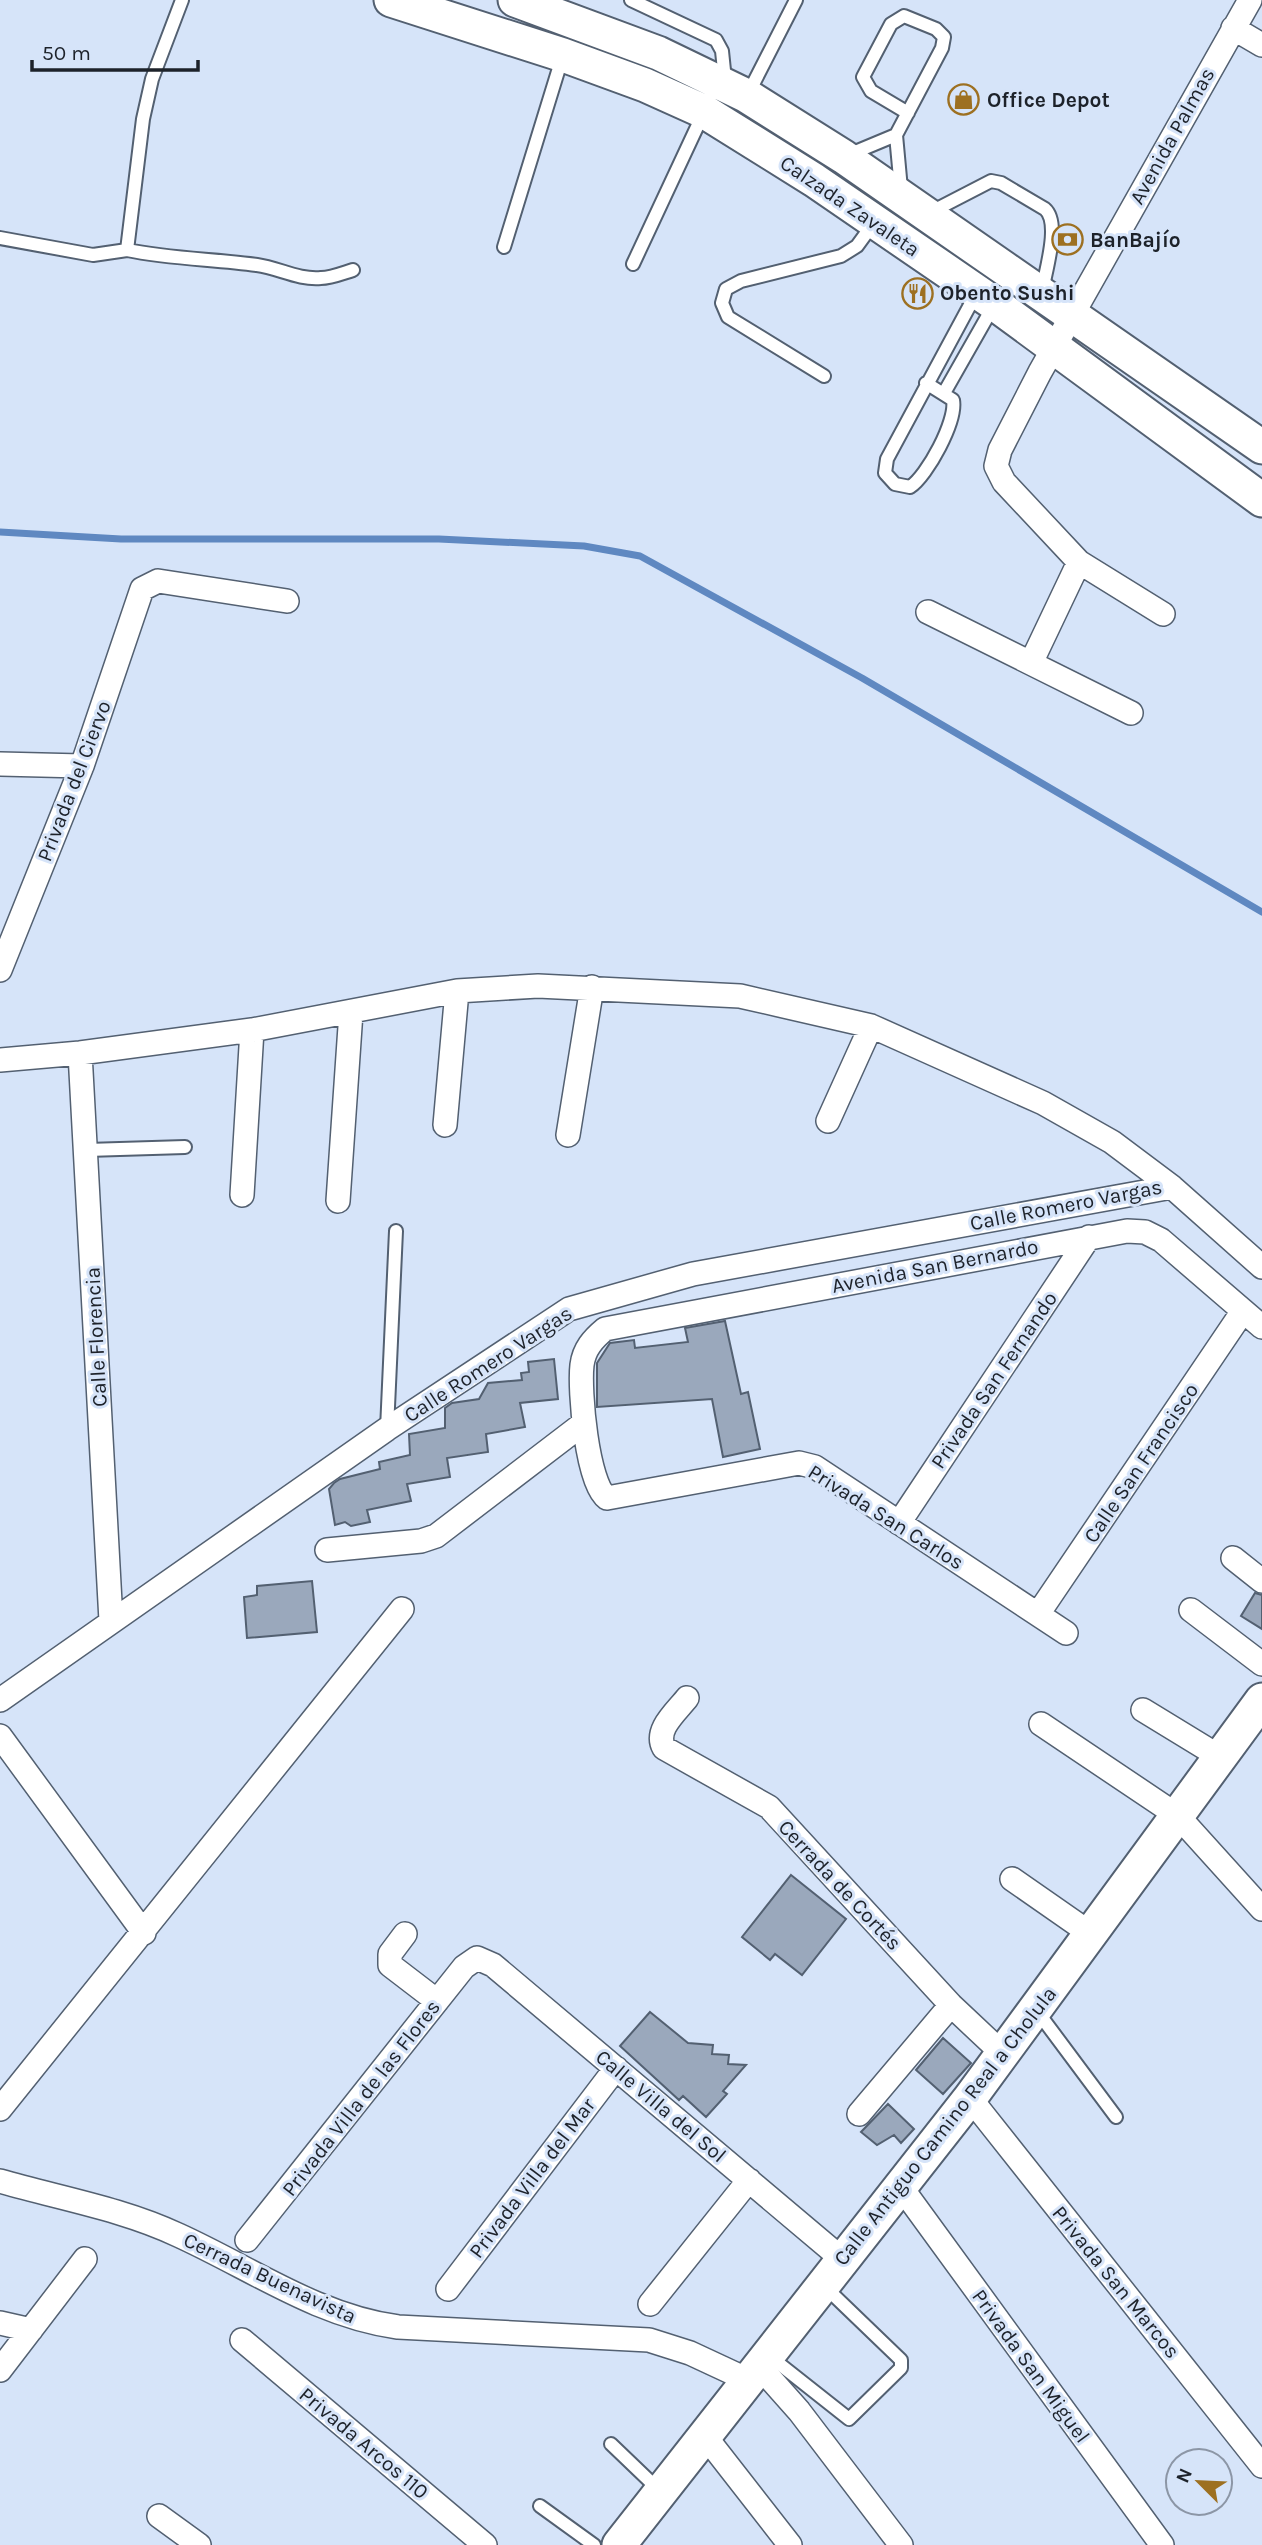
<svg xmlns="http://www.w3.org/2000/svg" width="1262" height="2545" font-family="Karla,sans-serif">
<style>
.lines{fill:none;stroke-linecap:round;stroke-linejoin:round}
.stream{stroke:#5f88c1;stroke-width:7}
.building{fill:#9aa8bc;stroke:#536071;stroke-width:2}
.lane-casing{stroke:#536071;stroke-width:16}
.street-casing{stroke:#536071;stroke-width:26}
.secondary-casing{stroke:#536071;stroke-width:37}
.lane{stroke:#fff;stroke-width:12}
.street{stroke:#fff;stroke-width:23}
.secondary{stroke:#fff;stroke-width:33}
.labels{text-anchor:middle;stroke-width:6;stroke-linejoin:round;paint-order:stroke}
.poi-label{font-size:21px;font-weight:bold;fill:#1d222a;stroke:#d6e4f9;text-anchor:start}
.street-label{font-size:21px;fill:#1d222a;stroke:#d6e4f9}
</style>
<rect width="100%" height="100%" fill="#d6e4f9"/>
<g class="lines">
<!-- stream -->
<path class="stream" d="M 0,532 L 121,539 L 439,539 L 584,546 L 640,556 L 862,678 L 1262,912"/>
</g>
<!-- building -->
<path class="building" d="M 725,1321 L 741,1394 L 748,1392 L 760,1449 L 723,1457 L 712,1399 L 597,1407 L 597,1363 L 610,1343 L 634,1340 L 635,1348 L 688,1342 L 685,1328 Z
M 554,1359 L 558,1399 L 520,1403 L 525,1427 L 486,1434 L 488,1452 L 447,1458 L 450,1477 L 407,1484 L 411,1501 L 367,1510 L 370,1522 L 351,1526 L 345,1522 L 335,1525 L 329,1489 L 334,1483 L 340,1479 L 380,1469 L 379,1462 L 410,1455 L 409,1434 L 445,1428 L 445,1408 L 452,1403 L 479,1399 L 488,1383 L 522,1380 L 521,1373 L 529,1372 L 528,1362 Z
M 312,1581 L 317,1632 L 247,1638 L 244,1597 L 257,1595 L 257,1586 Z
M 1255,1593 L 1262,1595 L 1262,1629 L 1241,1616 Z
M 791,1875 L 846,1919 L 802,1975 L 775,1954 L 770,1960 L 742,1937 Z
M 650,2012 L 688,2043 L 713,2045 L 712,2054 L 729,2055 L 728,2064 L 746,2065 L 723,2091 L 727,2094 L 706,2117 L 683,2096 L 679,2100 L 620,2046 Z
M 943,2038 L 971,2063 L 943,2094 L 916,2070 Z
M 888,2104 L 914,2129 L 901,2143 L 894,2135 L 877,2145 L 861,2132 Z"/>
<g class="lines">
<defs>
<path id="lane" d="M 182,0 L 152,79 L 143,119 L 127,250 C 171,259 214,259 257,265 C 279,268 298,280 321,278 C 331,278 343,273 353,270
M 631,0 L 716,40 L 722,51 L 725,80
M 747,96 L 796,0
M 848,155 L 896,135
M 901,189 L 896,135 L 942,48 L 944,37 L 936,29 L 904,16 L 891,24 L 863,77 L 871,91 L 908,113
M 931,212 L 991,181 L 1001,183 L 1045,209 C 1061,223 1045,272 1042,292
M 0,238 L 93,255 L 127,250
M 504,247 L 563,55
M 633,264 L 704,112
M 824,376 L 728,317 L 722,303 L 726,289 L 741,281 L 841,256 L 857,246 L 873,224
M 926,383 L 953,400 C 957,421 927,476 910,487 L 895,484 L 885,473 L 887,459 L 977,292
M 944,393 L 994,305
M 87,1150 L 185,1147
M 387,1429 L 396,1231
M 1037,2011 L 1116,2117
M 768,2355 L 849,2419 L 901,2368 L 901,2360 L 823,2285
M 611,2444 L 659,2490
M 540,2506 L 594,2545"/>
<path id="street" d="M 1233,28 L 1262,45
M 928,612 L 1131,713
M 1163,614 L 1079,562 L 1004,482 L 996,466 L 1000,450 L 1040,372 L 1250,0
M 1031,663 L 1079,562
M 0,764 L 82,766
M 0,970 L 82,766 L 142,589 L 158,581 L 287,601
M 80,1053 L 111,1621
M 0,1060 L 80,1053 L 252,1030 L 457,991 L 538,986 L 740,996 L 871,1026 L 1043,1103 L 1112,1142 L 1172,1187 L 1262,1267
M 828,1121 L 871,1026
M 445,1125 L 457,991
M 568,1135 L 592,987
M 242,1195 L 252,1030
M 338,1201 L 351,1012
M 899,1523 L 1089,1237
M 327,1550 L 421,1541 L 436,1536 L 584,1423
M 1233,1558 L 1262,1581
M 1191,1610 L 1262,1664
M 1038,1614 L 1243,1311
M 1066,1633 L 815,1467 L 799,1463 L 607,1498 C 587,1484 579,1390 582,1365 C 584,1349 593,1339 605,1329 L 1127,1231 L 1145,1232 L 1161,1240 L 1262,1327
M 687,1698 C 676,1712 654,1730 664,1748 L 769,1807 L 951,2005 L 1002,2053
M 0,1700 L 387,1429 L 569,1309 L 693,1274 L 1172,1187
M 1143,1710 L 1220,1757
M 1041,1724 L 1178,1816 L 1262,1909
M 0,1736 L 144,1933
M 1012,1879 L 1091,1934
M 405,1934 L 390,1954 L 390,1965 L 437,2001
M 970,2098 L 1262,2466
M 0,2109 L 402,1609
M 859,2114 L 951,2005
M 0,2181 C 59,2198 123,2209 178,2235 C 251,2268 317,2316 398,2327 L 649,2340 L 690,2353 L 748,2380
M 901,2187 L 1162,2545
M 247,2240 L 464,1967 L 477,1958 L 493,1965 L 842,2259
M 448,2289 L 616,2068
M 650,2304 L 749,2180
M 0,2323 L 31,2330
M 242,2340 L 485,2545
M 759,2366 L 799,2411 L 901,2545
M 0,2370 L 85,2259
M 705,2436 L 790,2545
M 159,2516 L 199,2545"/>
<path id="secondary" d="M 391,0 L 563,55 L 645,85 L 705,112 L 814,180 L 995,304 L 1262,500
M 515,0 L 658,53 L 747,96 L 844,157 L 1262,447
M 619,2545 L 970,2098 L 1262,1700"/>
</defs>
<!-- lane casing -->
<use href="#lane" class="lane-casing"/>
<!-- street casing -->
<use href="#street" class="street-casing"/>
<!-- secondary casing -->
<use href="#secondary" class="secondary-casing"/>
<!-- lane -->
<use href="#lane" class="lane"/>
<!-- street -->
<use href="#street" class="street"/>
<!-- secondary -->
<use href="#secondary" class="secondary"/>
</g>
<!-- icons -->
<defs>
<symbol id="shop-ring" viewBox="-11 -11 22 22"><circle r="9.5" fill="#d6e4f9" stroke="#9d7021" stroke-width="1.5"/><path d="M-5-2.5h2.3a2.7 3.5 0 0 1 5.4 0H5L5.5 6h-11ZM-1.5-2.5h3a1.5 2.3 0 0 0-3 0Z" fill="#9d7021"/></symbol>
<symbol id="bank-ring" viewBox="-11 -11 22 22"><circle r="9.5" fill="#d6e4f9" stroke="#9d7021" stroke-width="1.5"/><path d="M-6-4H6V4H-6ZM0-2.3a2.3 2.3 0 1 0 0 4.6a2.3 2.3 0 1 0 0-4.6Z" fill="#9d7021"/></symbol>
<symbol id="restaurant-ring" viewBox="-11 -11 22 22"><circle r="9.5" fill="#d6e4f9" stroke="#9d7021" stroke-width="1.5"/><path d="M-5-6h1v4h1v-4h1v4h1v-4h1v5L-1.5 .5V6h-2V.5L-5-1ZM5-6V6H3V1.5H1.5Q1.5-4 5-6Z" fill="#9d7021"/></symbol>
</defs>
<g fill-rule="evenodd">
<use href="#shop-ring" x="946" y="82" width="35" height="35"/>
<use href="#bank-ring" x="1050" y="222" width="35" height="35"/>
<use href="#restaurant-ring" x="900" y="276" width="35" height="35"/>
</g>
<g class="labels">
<!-- poi labels -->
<g class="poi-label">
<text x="987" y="107">Office Depot</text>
<text x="1090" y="247">BanBajío</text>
<text x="940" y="300">Obento Sushi</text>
</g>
<!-- street labels -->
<g class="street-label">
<text transform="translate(1172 136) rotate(-61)" y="7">Avenida Palmas</text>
<text transform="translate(850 206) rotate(34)" y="7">Calzada Zavaleta</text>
<text transform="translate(74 781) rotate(-69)" y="7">Privada del Ciervo</text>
<text transform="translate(1066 1205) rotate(-11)" y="7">Calle Romero Vargas</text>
<text transform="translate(935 1266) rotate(-11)" y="7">Avenida San Bernardo</text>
<text transform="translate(96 1337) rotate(-93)" y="7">Calle Florencia</text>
<text transform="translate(488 1364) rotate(-33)" y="7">Calle Romero Vargas</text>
<text transform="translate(994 1380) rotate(-56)" y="7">Privada San Fernando</text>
<text transform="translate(1141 1463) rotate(-56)" y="7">Calle San Francisco</text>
<text transform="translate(886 1517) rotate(32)" y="7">Privada San Carlos</text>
<text transform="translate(840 1885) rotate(47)" y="7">Cerrada de Cortés</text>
<text transform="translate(361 2098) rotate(-52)" y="7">Privada Villa de las Flores</text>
<text transform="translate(661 2106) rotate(40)" y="7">Calle Villa del Sol</text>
<text transform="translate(945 2126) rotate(-52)" y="7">Calle Antiguo Camino Real a Cholula</text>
<text transform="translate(532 2178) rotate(-53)" y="7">Privada Villa del Mar</text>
<text transform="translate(270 2278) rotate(25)" y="7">Cerrada Buenavista</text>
<text transform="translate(1116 2282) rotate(51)" y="7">Privada San Marcos</text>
<text transform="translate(1031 2366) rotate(54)" y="7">Privada San Miguel</text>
<text transform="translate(364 2443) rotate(40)" y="7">Privada Arcos 110</text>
</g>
</g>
<!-- north arrow -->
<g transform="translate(1199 2482) rotate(294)"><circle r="33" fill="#d6e4f9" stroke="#8c96a6" stroke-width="2"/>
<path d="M0-5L12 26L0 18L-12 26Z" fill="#9d7021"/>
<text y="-10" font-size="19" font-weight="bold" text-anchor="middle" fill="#1d222a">N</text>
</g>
<!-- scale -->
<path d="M32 60v10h166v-10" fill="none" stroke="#1d222a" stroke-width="3.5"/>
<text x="42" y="60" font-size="21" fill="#1d222a" stroke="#d6e4f9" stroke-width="5" paint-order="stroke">50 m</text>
</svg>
